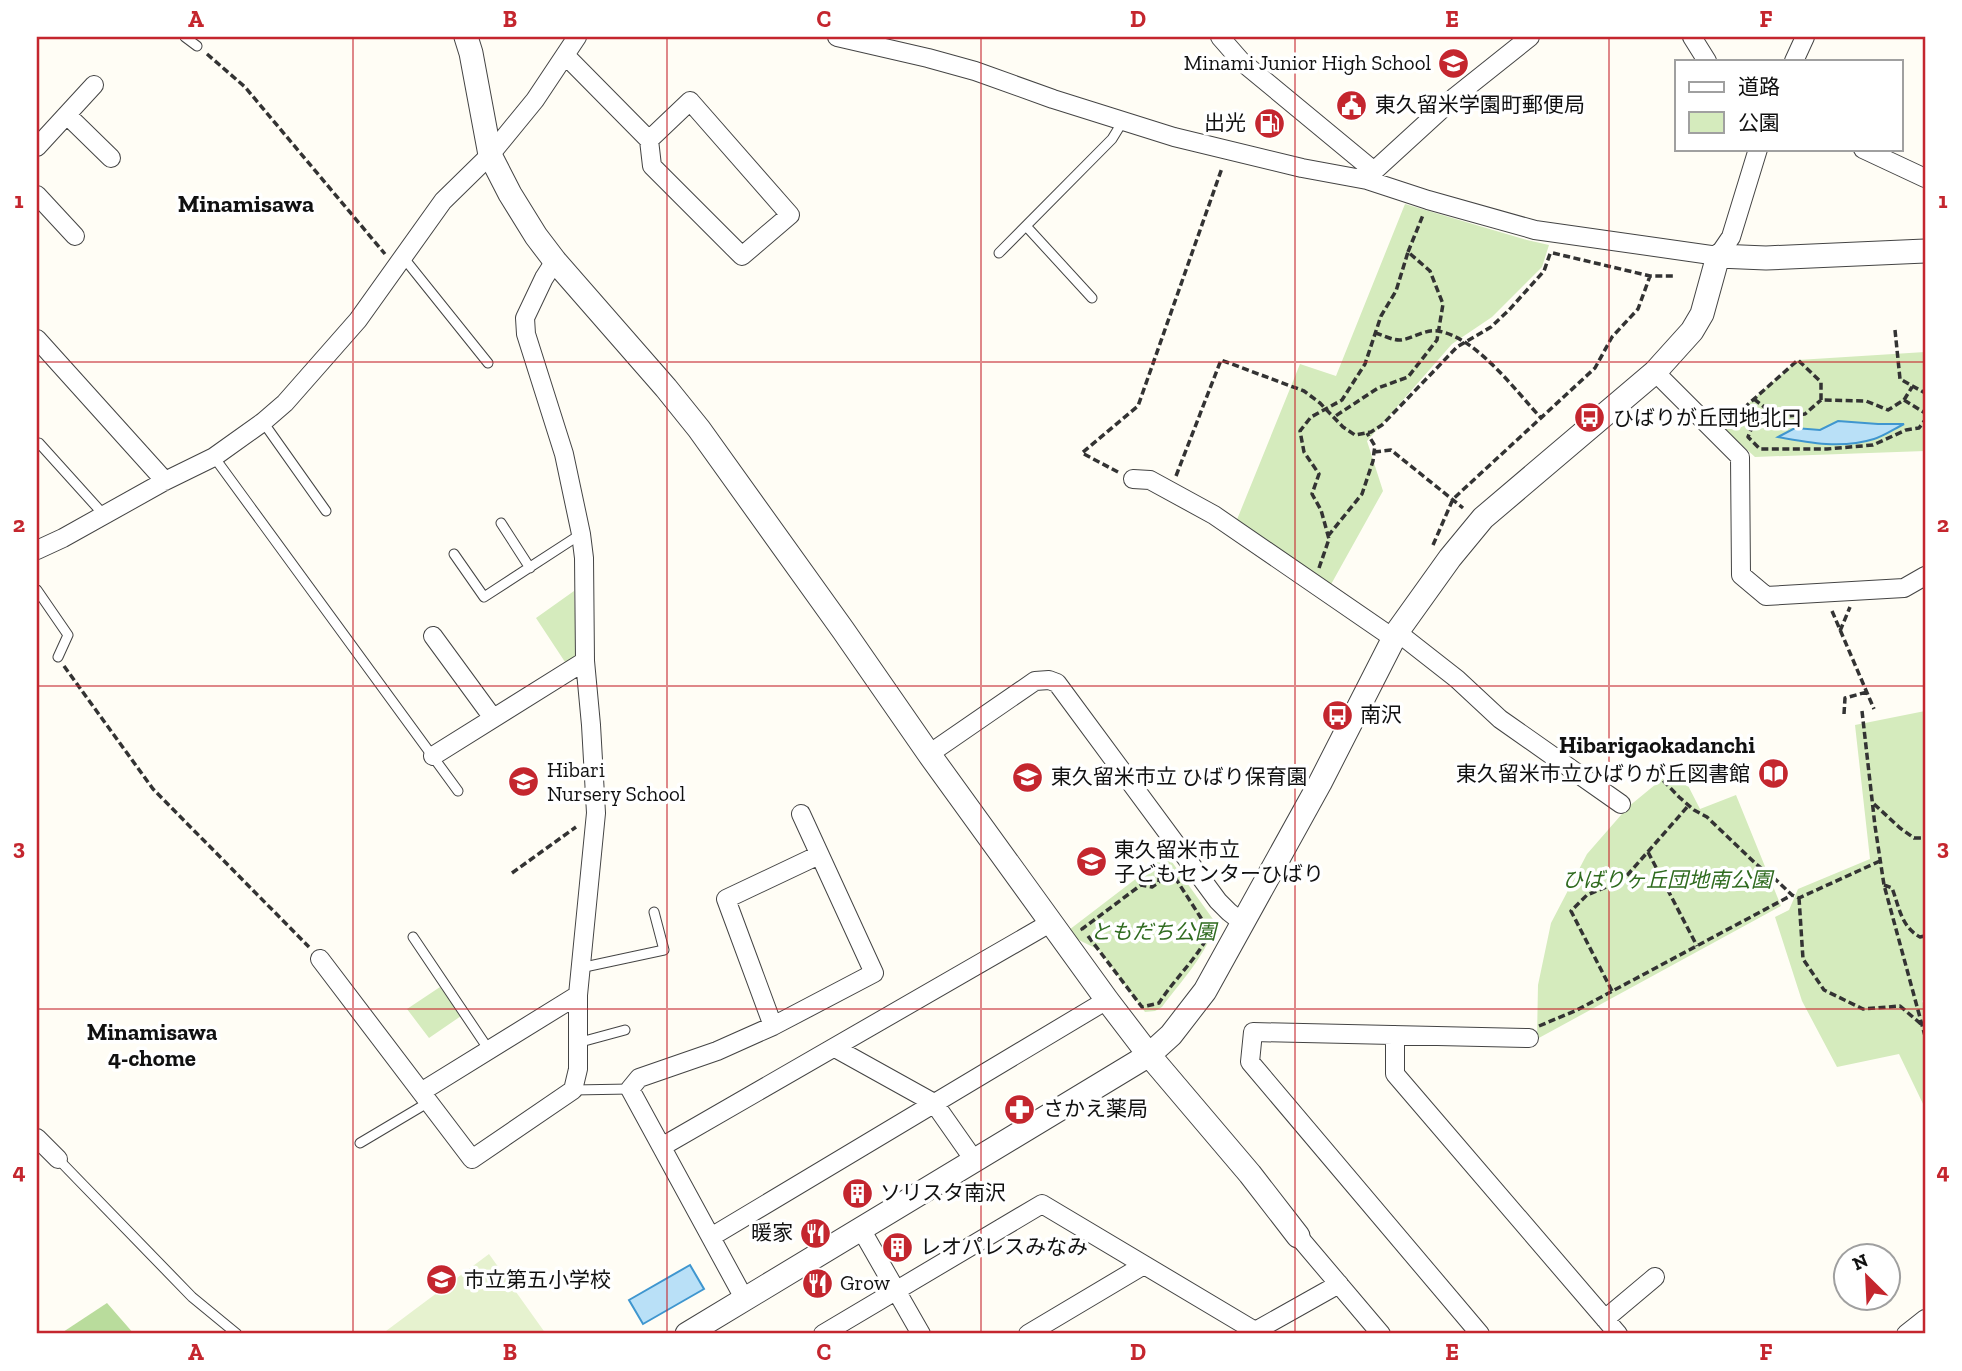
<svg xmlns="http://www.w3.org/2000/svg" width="1962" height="1371" font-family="'Zilla Slab','Noto Sans JP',serif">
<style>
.green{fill:#d5ebbd}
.forest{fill:#b9dc9c}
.pitch{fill:#e6f2cf}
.water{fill:#b9e0f7;stroke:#3f96cf;stroke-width:2}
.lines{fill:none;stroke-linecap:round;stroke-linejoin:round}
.service-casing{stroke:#444;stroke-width:11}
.minor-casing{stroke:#444;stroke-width:20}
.tertiary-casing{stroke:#444;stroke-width:25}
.path{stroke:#333;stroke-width:3.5;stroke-dasharray:7 3.5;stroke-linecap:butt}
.service{stroke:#fff;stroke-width:9}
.minor{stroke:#fff;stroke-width:18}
.tertiary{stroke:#fff;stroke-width:23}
.grid{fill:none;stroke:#c4262e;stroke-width:2;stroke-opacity:0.55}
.labels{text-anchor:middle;stroke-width:7;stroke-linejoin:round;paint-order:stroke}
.poi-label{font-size:21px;fill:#111;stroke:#fff;text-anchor:start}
.park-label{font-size:21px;font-style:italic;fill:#2f6b1f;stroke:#fff}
.neighbourhood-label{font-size:23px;font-weight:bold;fill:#111;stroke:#fff}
.quarter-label{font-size:24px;font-weight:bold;fill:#111;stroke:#fff}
.neatline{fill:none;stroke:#c4262e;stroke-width:2.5}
.grid-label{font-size:23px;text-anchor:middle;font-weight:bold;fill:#c4262e}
</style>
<rect width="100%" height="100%" fill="#fffdf5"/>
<!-- green -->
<path class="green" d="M 1405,204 L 1527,240 L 1549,245 L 1542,267 L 1492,317 L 1452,344 L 1367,441 L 1383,491 L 1329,588 L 1236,522 L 1300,364 L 1336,376 Z
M 1925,352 L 1925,451 L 1755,457 L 1722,427 L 1798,360 Z
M 574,591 L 577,659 L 567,665 L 536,618 Z
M 1925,711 L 1925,998 L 1922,1001 L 1925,1007 L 1925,1108 L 1899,1054 L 1837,1067 L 1802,1001 L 1775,917 L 1789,910 L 1798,889 L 1870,859 L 1855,725 Z
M 1678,766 L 1700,809 L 1736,795 L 1781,906 L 1537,1039 L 1538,985 L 1551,923 L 1587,854 L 1628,807 Z
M 1167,855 L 1215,922 C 1208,954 1181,981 1162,1007 L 1155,1011 L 1145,1012 L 1099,950 L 1065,933 Z
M 440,987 L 461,1016 L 429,1038 L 407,1009 Z"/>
<!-- forest -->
<path class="forest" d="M 107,1303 L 134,1334 L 60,1334 Z"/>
<!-- pitch -->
<path class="pitch" d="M 489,1254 L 546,1334 L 382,1334 Z"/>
<!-- water -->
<path class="water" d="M 1838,421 L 1878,424 L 1904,424 C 1894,429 1884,436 1874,439 C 1842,449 1810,443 1778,437 L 1795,428 L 1820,430 Z
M 690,1265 L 704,1289 L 643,1324 L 629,1300 Z"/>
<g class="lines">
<defs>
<path id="service" d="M 185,37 L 197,46
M 1026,226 L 1092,298
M 999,253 L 1112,139 L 1123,121
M 403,257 L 488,363
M 263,422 L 326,511
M 37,445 L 39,443 L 104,515
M 214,457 L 458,791
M 501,523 L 530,568
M 454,554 L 484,597 L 581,534
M 37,590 L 68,635 L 58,657
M 413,937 L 489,1050
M 580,968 L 664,950 L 654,912
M 577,1043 L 625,1030
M 573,1090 L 630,1089
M 360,1143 L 429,1102
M 58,1159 L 192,1297 L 237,1334"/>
<path id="minor" d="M 837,37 L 928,58 L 975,71 L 1053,99 L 1174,137 L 1302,168 L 1367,180 L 1428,200 L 1535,230 L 1718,256 L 1731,237 L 1758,149
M 1220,37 L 1241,61 L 1374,171
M 1692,37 L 1707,61
M 566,56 L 649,140 L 690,101 L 790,215 L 742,256 L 652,166 L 649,140
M 1794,61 L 1805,37
M 67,115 L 111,158
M 37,147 L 94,85
M 1863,149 L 1925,178
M 1367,180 L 1374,171 L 1456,96 L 1530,37
M 37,195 L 75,236
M 37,339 L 165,481
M 1655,372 L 1740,457 L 1741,575 L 1766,596 L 1904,588 L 1925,576
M 1133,479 L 1150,480 L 1214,515 L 1393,638
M 37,550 L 63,538 L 165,481 L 214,457 L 263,422 L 285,403 L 358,320 L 443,201 L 490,155 L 535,100 L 577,37
M 1397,632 L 1457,679 L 1500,719 L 1621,804
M 433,636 L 493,718
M 929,754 L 1035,681 L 1049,680 L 1057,683 L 1218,901 L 1229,912 L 1243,923
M 433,756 L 585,661
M 320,959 L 472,1159 L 573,1090 L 578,1069 L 578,995 L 596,813 L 591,725 L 585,661 L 584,558 L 581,534 L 564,454 L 526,334 L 525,318 L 544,278 L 555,261
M 773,1026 L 726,899 L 819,855
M 1395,1035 L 1395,1074 L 1618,1334
M 835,1048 L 934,1103 L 974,1160
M 421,1092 L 578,995
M 37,1138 L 58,1159
M 663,1146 L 1050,923
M 861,1229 L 921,1334
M 1298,1236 L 1381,1334
M 711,1237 L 1107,1000
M 745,1300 L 630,1089 L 639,1078 L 717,1051 L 773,1026 L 874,973 L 801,814
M 1605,1319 L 1655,1277
M 823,1334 L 1042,1204 L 1255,1331
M 1028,1334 L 1144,1265
M 1250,1334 L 1339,1284
M 1480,1334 L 1250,1062 L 1253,1032 L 1529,1038
M 1906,1334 L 1925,1319"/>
<path id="tertiary" d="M 466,37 L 471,53 L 490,155 L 510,194 L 536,236 L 555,261 L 666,388 L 699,429 L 843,630 L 929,754 L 1107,1000 L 1149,1055 L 1250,1174 L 1298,1236
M 687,1334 L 1149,1055 L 1171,1035 L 1205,991 L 1320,783 L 1397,632 L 1450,558 L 1483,518 L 1655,372 L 1692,331 L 1702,314 L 1718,256 L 1766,258 L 1925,251"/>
</defs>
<!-- service casing -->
<use href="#service" class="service-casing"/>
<!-- minor casing -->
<use href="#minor" class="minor-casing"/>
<!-- tertiary casing -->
<use href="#tertiary" class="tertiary-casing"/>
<!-- path -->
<path class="path" d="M 207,54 L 245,87 L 385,254
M 1408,252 L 1423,215
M 1553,253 L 1650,276 L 1673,276
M 1895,330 L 1900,379 L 1925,393
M 1375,333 C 1383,335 1394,341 1401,340 C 1414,338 1425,329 1438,331 C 1476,337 1516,391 1541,418
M 1754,399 L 1777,417 L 1805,414 L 1821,400
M 1904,400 L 1925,413
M 1770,412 L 1752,427 L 1748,437 L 1760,449 L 1827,449 L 1873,445 L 1906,430 L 1919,428 L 1925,420
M 1728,422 L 1798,360 L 1821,382 L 1821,400 L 1866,401 L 1888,410 L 1904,400 L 1912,387
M 1374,452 L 1391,450 L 1463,508
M 1118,472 L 1082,453 L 1138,406 L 1222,168
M 1176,476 L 1221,360 L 1304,391 L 1320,403 L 1343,427 L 1355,435 L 1371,432 L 1382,425 L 1457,347 L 1491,327 L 1509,310 L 1544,271 L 1551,251
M 1328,536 L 1362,494 L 1373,461 L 1374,452 L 1375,446 L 1367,433
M 1433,545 L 1453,499 L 1595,368 L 1612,337 L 1638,309 L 1650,276
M 1319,568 L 1329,539 L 1321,510 L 1312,494 L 1319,474 L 1304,452 L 1300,431 L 1311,417 L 1342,400 L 1365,364 L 1381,316 L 1396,291 L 1408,252 L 1430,271 L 1443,304 L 1437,340 L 1408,377 L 1378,388 L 1334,417
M 1832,611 L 1874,709
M 1840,631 L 1850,607
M 64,666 L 153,789 L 309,947
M 1862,711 L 1875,826 L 1884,885 L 1925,1036
M 1844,714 L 1845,698 L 1867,692
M 1656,773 L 1679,797 L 1694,810 L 1707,817 L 1756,864 L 1774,878 L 1792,895 L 1799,898 L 1880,861
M 1874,804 L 1900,828 L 1914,838 L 1925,838
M 1648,852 L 1697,946
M 512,873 L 576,827
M 1884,885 L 1892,888 C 1899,906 1901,927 1920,937 L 1925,936
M 1799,898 L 1803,959 L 1824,990 L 1863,1009 L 1900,1006 L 1921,1024
M 1083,930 L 1082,929 L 1141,885 L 1152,887 L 1159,882 L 1159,874 L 1167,868 L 1174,876 L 1177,874
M 1088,936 L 1142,1007 L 1159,1003 C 1175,978 1197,959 1210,932 L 1174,876
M 1612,991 L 1571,911 L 1587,895 L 1623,880 L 1689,805
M 1539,1026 L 1577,1010 L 1792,895"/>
<!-- service -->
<use href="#service" class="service"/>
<!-- minor -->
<use href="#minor" class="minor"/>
<!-- tertiary -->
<use href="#tertiary" class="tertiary"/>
</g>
<!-- grid -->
<path class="grid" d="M 353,37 L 353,1334M 667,37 L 667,1334M 981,37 L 981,1334M 1295,37 L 1295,1334M 1609,37 L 1609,1334M 37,362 L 1925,362M 37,686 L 1925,686M 37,1009 L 1925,1009"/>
<!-- icons -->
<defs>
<symbol id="school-disc" viewBox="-11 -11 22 22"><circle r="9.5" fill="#c4262e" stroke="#fff"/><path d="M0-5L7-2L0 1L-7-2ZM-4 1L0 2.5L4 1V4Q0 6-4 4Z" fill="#fff"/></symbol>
<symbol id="civic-disc" viewBox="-11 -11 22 22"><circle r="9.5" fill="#c4262e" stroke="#fff"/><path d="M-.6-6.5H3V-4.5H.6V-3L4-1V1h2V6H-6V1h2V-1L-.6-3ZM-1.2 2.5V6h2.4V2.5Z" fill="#fff"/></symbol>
<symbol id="fuel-disc" viewBox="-11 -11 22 22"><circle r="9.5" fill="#c4262e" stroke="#fff"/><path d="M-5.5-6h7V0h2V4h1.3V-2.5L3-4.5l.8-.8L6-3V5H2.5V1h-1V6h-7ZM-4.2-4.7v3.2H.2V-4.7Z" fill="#fff"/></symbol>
<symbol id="bus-disc" viewBox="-11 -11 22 22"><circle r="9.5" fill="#c4262e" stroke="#fff"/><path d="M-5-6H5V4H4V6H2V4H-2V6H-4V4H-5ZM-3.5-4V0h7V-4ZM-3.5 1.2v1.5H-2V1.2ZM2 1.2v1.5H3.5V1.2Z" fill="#fff"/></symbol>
<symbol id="library-disc" viewBox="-11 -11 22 22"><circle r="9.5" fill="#c4262e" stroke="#fff"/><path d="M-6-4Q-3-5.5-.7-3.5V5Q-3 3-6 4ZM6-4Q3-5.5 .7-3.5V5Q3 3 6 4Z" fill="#fff"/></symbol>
<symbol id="pharmacy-disc" viewBox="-11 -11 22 22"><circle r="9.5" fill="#c4262e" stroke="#fff"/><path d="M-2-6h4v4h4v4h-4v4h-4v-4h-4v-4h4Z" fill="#fff"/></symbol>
<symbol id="building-disc" viewBox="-11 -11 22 22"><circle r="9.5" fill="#c4262e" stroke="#fff"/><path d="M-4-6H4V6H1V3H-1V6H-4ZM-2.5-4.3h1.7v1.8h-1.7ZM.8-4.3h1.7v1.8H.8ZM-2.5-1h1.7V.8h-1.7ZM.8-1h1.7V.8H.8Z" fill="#fff"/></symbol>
<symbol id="restaurant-disc" viewBox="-11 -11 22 22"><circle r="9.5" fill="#c4262e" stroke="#fff"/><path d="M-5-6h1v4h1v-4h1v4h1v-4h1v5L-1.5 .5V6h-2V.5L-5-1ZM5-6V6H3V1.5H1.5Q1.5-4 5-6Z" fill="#fff"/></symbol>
</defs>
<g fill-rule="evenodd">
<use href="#school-disc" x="1436" y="46" width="35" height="35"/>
<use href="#civic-disc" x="1334" y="88" width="35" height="35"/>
<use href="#fuel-disc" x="1252" y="106" width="35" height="35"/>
<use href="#bus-disc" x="1572" y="400" width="35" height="35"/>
<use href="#bus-disc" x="1320" y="698" width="35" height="35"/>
<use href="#library-disc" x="1756" y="756" width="35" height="35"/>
<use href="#school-disc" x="1010" y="760" width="35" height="35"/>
<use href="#school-disc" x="506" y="764" width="35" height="35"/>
<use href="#school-disc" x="1074" y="844" width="35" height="35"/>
<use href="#pharmacy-disc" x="1002" y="1092" width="35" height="35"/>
<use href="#building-disc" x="840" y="1176" width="35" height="35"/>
<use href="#restaurant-disc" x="798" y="1216" width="35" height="35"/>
<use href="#building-disc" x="880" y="1230" width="35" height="35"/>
<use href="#school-disc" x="424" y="1262" width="35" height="35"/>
<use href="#restaurant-disc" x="800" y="1266" width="35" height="35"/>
</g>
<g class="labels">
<!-- poi labels -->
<g class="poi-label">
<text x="1431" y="70" text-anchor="end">Minami Junior High School</text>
<text x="1375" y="112">東久留米学園町郵便局</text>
<text x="1246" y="130" text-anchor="end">出光</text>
<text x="1613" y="425">ひばりが丘団地北口</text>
<text x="1360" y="722">南沢</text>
<text x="547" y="777">Hibari<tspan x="547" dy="24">Nursery School</tspan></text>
<text x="1750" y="781" text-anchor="end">東久留米市立ひばりが丘図書館</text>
<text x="1051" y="784">東久留米市立 ひばり保育園</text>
<text x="1114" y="857">東久留米市立<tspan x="1114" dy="24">子どもセンターひばり</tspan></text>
<text x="1043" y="1116">さかえ薬局</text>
<text x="880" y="1200">ソリスタ南沢</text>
<text x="793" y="1240" text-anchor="end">暖家</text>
<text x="920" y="1254">レオパレスみなみ</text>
<text x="464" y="1287">市立第五小学校</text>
<text x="840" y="1290">Grow</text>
</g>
<!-- park labels -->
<g class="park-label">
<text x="1667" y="887">ひばりヶ丘団地南公園</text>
<text x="1153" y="939">ともだち公園</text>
</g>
<!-- neighbourhood labels -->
<g class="neighbourhood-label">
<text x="1657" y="753">Hibarigaokadanchi</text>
<text x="152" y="1040">Minamisawa<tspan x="152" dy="26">4-chome</tspan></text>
</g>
<!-- quarter labels -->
<g class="quarter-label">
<text x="246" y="212">Minamisawa</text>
</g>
</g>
<!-- border -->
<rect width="1962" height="1371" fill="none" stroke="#ffffff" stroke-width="77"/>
<!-- legend -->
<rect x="1675" y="60" width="228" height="91" fill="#ffffff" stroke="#a0a0a0" stroke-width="2"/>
<rect x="1689" y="82" width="35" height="10" fill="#ffffff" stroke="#a0a0a0" stroke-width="2"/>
<text x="1738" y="94" font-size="21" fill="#111111">道路</text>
<rect x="1689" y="112" width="35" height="21" fill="#d5ebbd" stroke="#a0a0a0" stroke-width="2"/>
<text x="1738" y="130" font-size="21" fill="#111111">公園</text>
<!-- north arrow -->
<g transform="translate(1867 1277) rotate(336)"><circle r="33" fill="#ffffff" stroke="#a0a0a0" stroke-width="2"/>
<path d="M0-5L12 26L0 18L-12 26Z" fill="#c4262e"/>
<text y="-10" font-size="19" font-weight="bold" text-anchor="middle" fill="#111111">N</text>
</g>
<rect x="38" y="38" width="1886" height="1294" class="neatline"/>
<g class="grid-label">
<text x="196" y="27">A</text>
<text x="510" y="27">B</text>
<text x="824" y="27">C</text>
<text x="1138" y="27">D</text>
<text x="1452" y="27">E</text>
<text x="1766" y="27">F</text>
<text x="19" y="208">1</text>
<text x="1943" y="208">1</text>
<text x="19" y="532">2</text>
<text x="1943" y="532">2</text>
<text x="19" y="855">3</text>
<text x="1943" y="855">3</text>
<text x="19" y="1179">4</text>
<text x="1943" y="1179">4</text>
<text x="196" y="1360">A</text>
<text x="510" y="1360">B</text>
<text x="824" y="1360">C</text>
<text x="1138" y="1360">D</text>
<text x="1452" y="1360">E</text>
<text x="1766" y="1360">F</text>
</g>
</svg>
